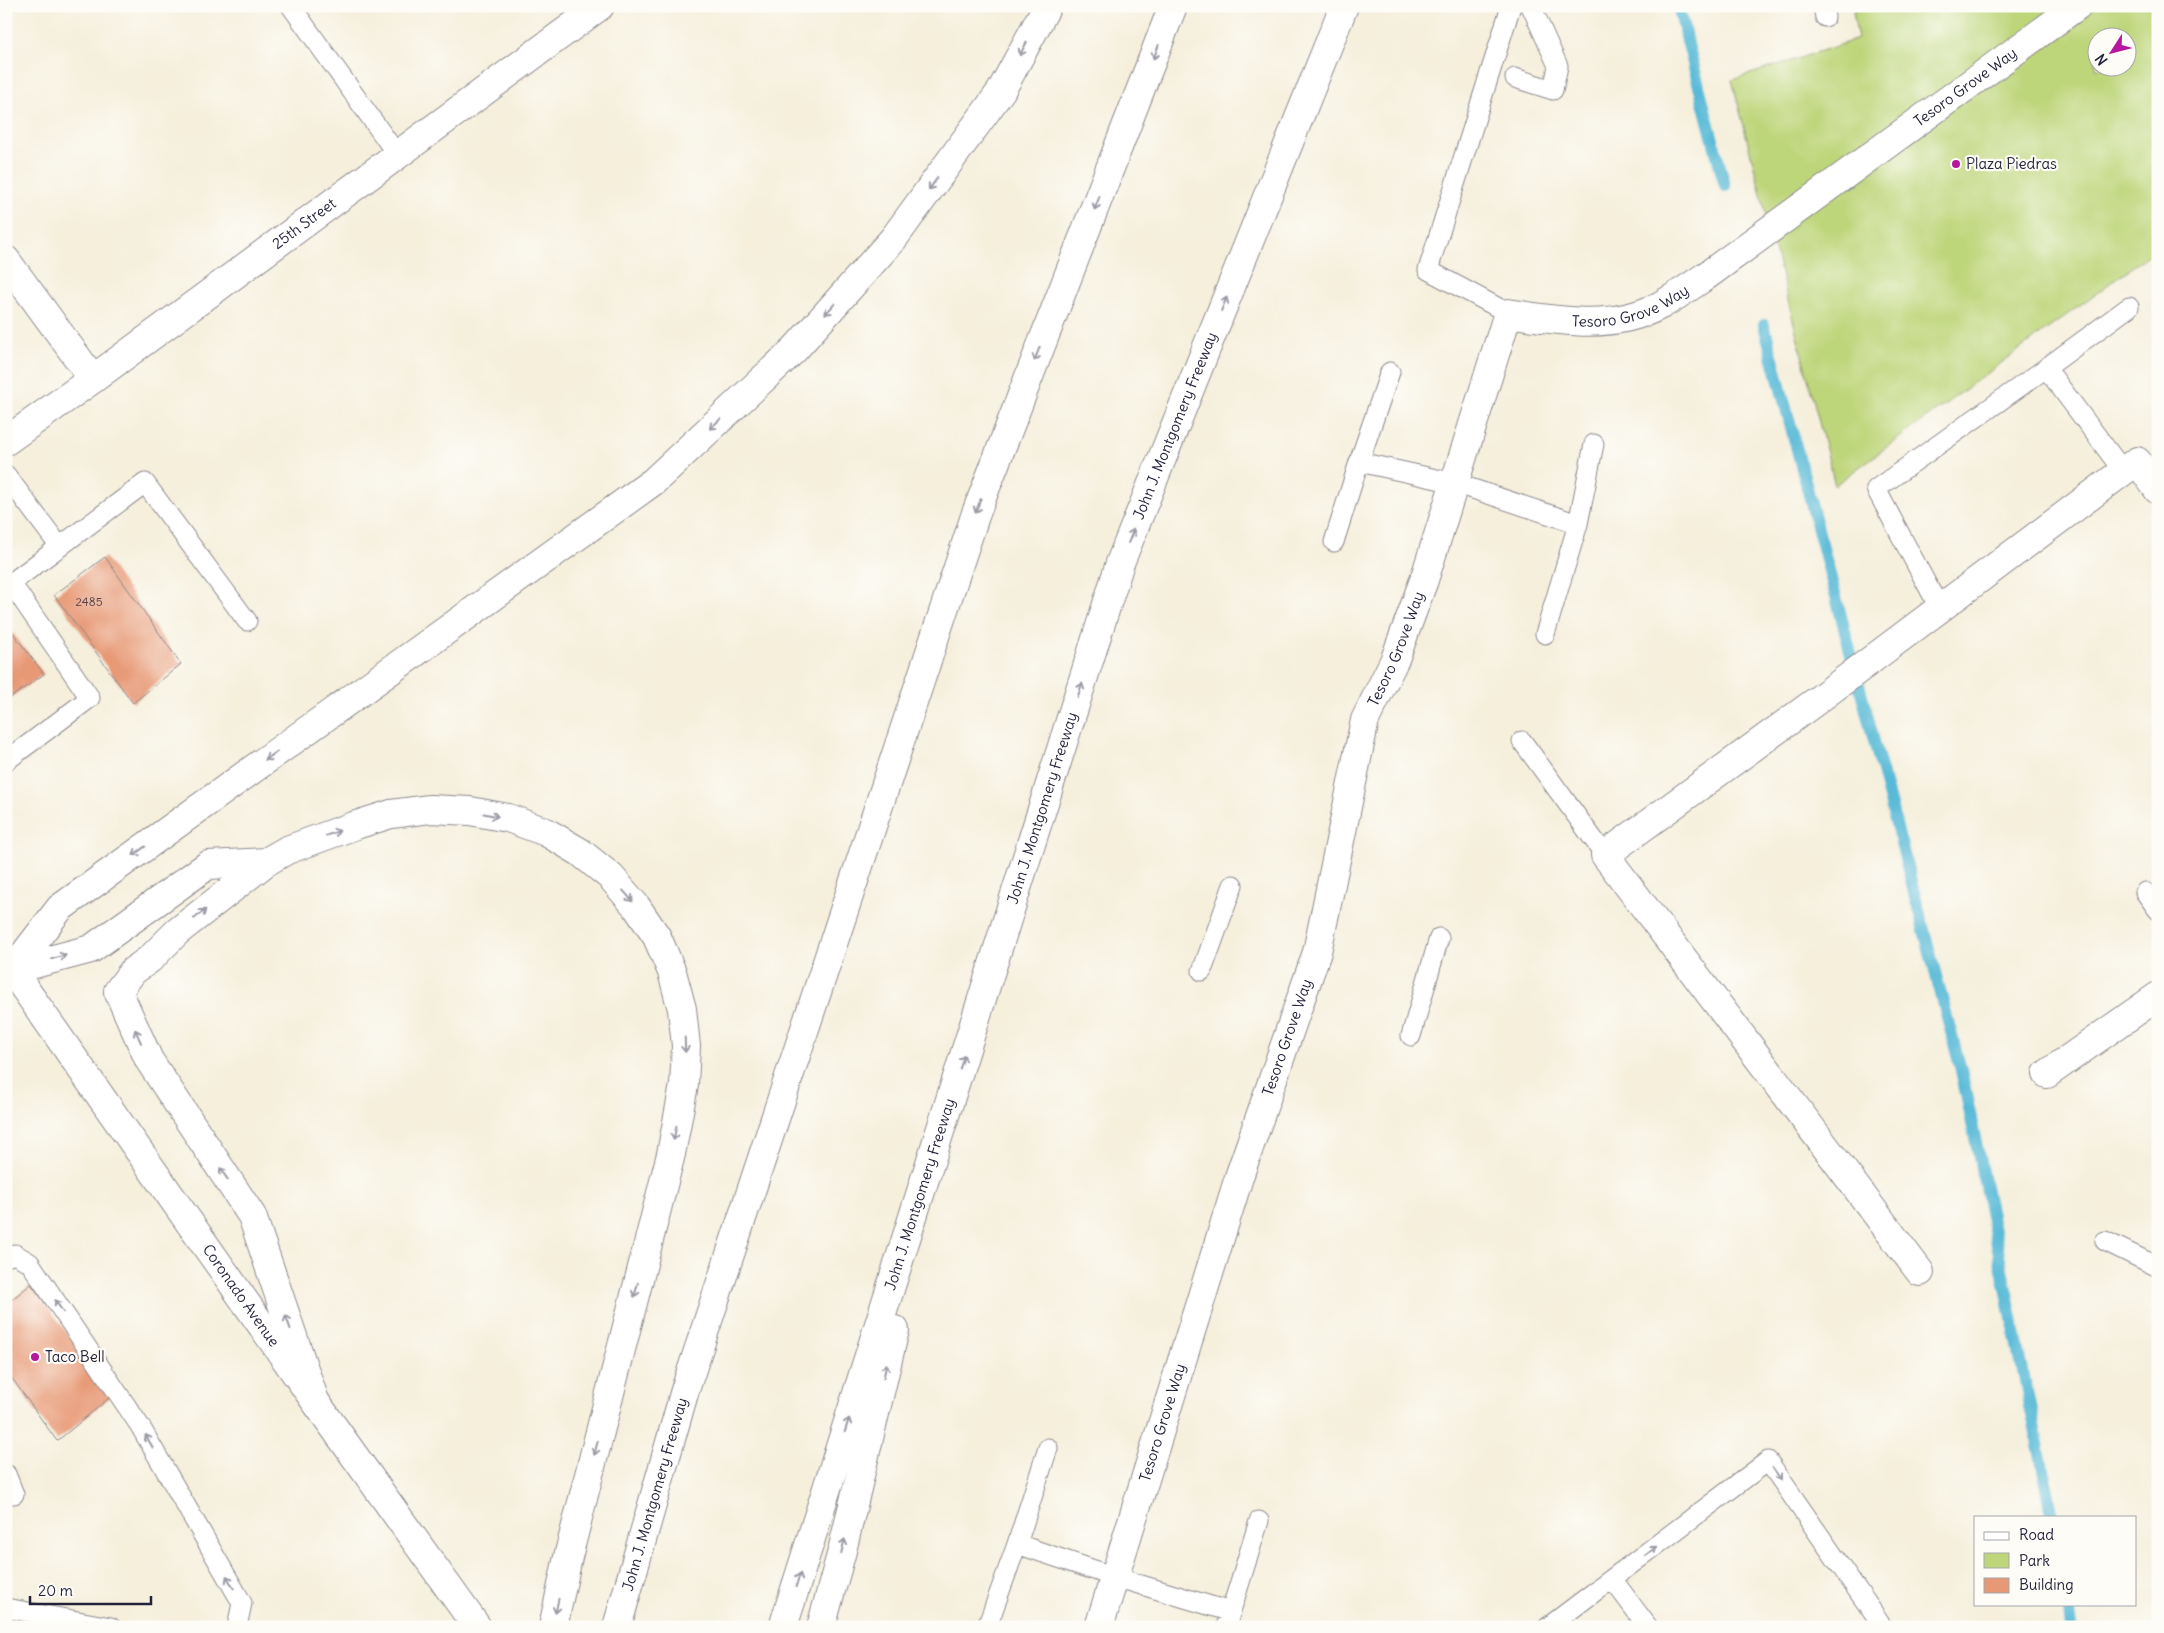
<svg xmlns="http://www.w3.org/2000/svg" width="2164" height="1633" font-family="Delius,sans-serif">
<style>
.green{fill:#bed67a;stroke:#707c5a;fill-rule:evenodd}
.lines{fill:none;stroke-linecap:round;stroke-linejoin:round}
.stream{stroke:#59bad7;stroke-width:12}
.building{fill:#e79875}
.lane-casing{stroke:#8c888c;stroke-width:21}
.street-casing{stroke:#8c888c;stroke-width:30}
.secondary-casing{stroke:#8c888c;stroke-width:30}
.primary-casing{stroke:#8c888c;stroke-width:30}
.highway-casing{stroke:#8c888c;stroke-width:30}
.lane{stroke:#fff;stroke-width:19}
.street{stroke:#fff;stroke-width:28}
.secondary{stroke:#fff;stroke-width:28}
.primary{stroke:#fff;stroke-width:28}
.highway{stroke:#fff;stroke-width:28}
.oneway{stroke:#9c9ca7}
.poi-dot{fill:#b5179e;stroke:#fdfcf7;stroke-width:2}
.labels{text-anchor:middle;stroke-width:4.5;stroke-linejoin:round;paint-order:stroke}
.number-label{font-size:12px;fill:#53404a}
.street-label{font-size:15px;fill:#22223b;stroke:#fdfcf7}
.poi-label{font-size:15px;fill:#22223b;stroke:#fdfcf7;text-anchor:start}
</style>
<rect width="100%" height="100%" fill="#fdfcf7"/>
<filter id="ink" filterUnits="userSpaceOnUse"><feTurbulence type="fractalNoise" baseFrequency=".02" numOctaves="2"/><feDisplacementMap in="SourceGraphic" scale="10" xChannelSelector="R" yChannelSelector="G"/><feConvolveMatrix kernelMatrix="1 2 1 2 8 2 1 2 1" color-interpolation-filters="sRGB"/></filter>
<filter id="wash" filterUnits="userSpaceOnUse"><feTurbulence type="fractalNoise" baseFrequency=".0096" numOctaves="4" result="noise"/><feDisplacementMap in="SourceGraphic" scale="20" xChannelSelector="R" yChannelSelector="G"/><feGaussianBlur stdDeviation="1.12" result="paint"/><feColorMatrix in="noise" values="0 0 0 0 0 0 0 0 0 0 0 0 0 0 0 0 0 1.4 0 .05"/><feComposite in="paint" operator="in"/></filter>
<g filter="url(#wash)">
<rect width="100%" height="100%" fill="#f5efdc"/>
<!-- green -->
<path class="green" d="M 1863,6 L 2158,6 L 2158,248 L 1835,485 L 1732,80 L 1858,39 L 1853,12 ZM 2096,38 L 2126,38 L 2126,68 L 2096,68 Z"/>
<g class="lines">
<!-- stream -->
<path class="stream" d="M 1678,6 L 1725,186
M 1764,325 L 1961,1070 L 2053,1517
M 2068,1604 L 2071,1627"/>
</g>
<g id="blocks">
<!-- building -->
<path class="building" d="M 105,557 L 181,664 L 133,703 L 54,595 Z
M 13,633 L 44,674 L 6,701 L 6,638 Z
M 31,1284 L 113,1395 L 57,1441 L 6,1370 L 6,1304 Z"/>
</g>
</g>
<g filter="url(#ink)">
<use href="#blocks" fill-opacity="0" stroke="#8c888c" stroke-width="1"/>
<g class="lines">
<defs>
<path id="lane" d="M 291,6 L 398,156
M 1823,6 L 1825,17
M 1515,78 L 1553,90 L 1558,66 L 1531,6
M 1508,313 L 1428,270 L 1511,6
M 1359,462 L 1390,372
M 2123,471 L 2046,368 L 2129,307
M 6,475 L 60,547
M 1578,524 L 1594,444
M 1334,542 L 1359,462 L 1455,483 L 1578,524 L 1545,634
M 11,583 L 145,483 L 247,621
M 6,587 L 11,583 L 90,698 L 6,761
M 1940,609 L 1876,489 L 2046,368
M 1522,741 L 1605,855
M 2145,892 L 2158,910
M 1202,971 L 1233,885
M 1411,1036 L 1439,938
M 2105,1241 L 2158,1267
M 6,1257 L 15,1254 L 30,1263 L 140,1426 L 242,1603 L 237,1627
M 6,1474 L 14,1494 L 6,1494
M 1017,1544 L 1048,1448
M 1613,1580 L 1648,1627
M 6,1608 L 111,1627
M 987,1627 L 1017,1544 L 1115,1577 L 1231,1612
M 1226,1627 L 1259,1521
M 1548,1627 L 1768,1461 L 1883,1627"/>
<g id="street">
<path d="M 6,260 L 93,379"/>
<path d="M 2047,1074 L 2158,996"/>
<path d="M 1920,1272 L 1605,855 L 1815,702 L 2137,461 L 2158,490"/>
<path id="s1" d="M 1099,1627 L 1240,1174 L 1317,952 L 1365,720 L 1395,659 L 1424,580 L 1508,313 C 1560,321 1612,331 1661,305 C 1677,296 1691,286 1706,276 L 2077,6"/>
</g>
<g id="secondary">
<path id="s2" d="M 6,441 L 93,379 L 600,6"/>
</g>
<g id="primary">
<path id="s3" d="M 6,962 L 315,1401 L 477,1627"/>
</g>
<g id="highway">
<path d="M 266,862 L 177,932 L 150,959 L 133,971 L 118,991 L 149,1060 L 252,1216 L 315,1401"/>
<path d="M 12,970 L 91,949 L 208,865 L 266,862 L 287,850 L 353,826 L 391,814 L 430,809 L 470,811 L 508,818 L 546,832 L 580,852 L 611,877 L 636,906 L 657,937 L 672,972 L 682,1009 L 686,1046 L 684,1085 L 671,1154 L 568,1557 L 553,1627"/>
<path d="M 12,970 L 60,908 L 654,481 L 794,350 L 894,238 L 1001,91 L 1047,6"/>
<path id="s4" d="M 617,1627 L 685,1390 L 976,513 L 1173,6"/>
<path id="s5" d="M 783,1627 L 1120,563 L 1344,6"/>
<path d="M 821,1627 L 842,1551 L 895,1330"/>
</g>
</defs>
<!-- lane casing -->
<use href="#lane" class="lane-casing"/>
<!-- street casing -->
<use href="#street" class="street-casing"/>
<!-- secondary casing -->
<use href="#secondary" class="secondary-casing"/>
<!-- primary casing -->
<use href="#primary" class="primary-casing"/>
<!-- highway casing -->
<use href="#highway" class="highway-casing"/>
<!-- lane -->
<use href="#lane" class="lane"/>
<!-- street -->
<use href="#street" class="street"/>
<!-- secondary -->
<use href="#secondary" class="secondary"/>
<!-- primary -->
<use href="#primary" class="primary"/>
<!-- highway -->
<use href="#highway" class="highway"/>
</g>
<!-- one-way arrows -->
<defs><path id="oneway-shaft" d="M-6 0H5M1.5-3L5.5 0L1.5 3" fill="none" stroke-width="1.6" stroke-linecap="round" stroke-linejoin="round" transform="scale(1.25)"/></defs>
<g class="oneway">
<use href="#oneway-shaft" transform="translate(1023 49) rotate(119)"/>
<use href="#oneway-shaft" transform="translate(1156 52) rotate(111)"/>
<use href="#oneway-shaft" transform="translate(933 184) rotate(126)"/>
<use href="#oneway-shaft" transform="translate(1097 203) rotate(111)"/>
<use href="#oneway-shaft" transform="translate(1224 304) rotate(-68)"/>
<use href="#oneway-shaft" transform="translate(830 309) rotate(132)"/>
<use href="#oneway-shaft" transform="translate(1037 354) rotate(111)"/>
<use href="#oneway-shaft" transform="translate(715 424) rotate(137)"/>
<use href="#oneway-shaft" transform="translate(978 506) rotate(111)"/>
<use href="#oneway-shaft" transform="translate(1131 536) rotate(-68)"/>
<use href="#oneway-shaft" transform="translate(1080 690) rotate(-72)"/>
<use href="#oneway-shaft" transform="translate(271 756) rotate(144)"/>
<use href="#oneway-shaft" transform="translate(491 815) rotate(11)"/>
<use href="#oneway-shaft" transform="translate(333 833) rotate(-20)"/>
<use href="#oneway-shaft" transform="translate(139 851) rotate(144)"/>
<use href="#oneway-shaft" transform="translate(628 896) rotate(49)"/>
<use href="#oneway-shaft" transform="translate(200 914) rotate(-38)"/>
<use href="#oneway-shaft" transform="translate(59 957) rotate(-16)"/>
<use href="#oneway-shaft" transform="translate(138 1036) rotate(-114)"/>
<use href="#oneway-shaft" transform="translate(685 1045) rotate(88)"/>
<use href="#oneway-shaft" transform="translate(962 1062) rotate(-72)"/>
<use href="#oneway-shaft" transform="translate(675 1133) rotate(101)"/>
<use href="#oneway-shaft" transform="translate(224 1174) rotate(-124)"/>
<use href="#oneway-shaft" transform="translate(636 1290) rotate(104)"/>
<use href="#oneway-shaft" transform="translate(59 1306) rotate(-124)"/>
<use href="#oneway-shaft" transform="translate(288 1322) rotate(-109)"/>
<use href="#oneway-shaft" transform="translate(885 1371) rotate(-77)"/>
<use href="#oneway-shaft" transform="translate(847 1425) rotate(-72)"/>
<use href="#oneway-shaft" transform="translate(149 1441) rotate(-119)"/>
<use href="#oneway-shaft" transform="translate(596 1448) rotate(104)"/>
<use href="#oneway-shaft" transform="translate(1777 1474) rotate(55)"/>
<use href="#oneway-shaft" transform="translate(843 1546) rotate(-76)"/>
<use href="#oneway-shaft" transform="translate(1651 1551) rotate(-37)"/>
<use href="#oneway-shaft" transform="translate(798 1580) rotate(-72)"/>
<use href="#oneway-shaft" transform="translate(230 1582) rotate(-120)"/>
<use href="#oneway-shaft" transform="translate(557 1606) rotate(102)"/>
</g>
</g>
<!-- markers -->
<g class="poi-dot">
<circle cx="1956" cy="164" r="5"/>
<circle cx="35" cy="1357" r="5"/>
</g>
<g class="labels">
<!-- number labels -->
<g class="number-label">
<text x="89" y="606">2485</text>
</g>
<!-- street labels -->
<g class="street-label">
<text dy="5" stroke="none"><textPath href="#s1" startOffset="1909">Tesoro Grove Way</textPath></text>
<text dy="5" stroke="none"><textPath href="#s2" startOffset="369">25th Street</textPath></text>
<text dy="5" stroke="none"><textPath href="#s1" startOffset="1504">Tesoro Grove Way</textPath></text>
<text dy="5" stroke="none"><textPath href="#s5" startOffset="1264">John J. Montgomery Freeway</textPath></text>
<text dy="5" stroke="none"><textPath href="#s1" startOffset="1024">Tesoro Grove Way</textPath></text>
<text dy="5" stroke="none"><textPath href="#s5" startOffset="859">John J. Montgomery Freeway</textPath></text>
<text dy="5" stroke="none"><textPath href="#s1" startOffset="619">Tesoro Grove Way</textPath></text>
<text dy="5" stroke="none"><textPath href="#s5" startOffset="454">John J. Montgomery Freeway</textPath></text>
<text dy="5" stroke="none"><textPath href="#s3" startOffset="408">Coronado Avenue</textPath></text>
<text dy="5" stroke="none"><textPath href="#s1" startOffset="214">Tesoro Grove Way</textPath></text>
<text dy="5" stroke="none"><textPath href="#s4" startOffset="138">John J. Montgomery Freeway</textPath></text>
</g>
<!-- poi labels -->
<g class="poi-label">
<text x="1966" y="169">Plaza Piedras</text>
<text x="45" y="1362">Taco Bell</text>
</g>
</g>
<!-- margin -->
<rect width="2164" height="1633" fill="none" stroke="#fdfcf7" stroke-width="25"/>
<!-- legend -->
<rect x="1974" y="1516" width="162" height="90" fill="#fdfcf7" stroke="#a5a5ac"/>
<rect x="1984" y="1532" width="25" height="8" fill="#ffffff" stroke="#a5a5ac"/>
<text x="2019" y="1540" font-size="15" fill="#22223b">Road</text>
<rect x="1984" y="1553" width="25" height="15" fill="#bed67a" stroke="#a5a5ac"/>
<text x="2019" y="1566" font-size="15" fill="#22223b">Park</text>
<rect x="1984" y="1578" width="25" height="15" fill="#e79875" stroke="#a5a5ac"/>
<text x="2019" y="1590" font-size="15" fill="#22223b">Building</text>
<!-- north arrow -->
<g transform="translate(2112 52) rotate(234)"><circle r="24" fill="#fdfcf7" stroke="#a5a5ac"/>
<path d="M0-4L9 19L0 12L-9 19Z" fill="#b5179e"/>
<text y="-8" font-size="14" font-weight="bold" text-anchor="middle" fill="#22223b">N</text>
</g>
<!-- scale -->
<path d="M30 1596v8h121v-8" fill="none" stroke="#22223b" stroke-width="2.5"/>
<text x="38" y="1596" font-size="15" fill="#22223b" stroke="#fdfcf7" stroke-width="4" paint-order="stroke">20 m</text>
</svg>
